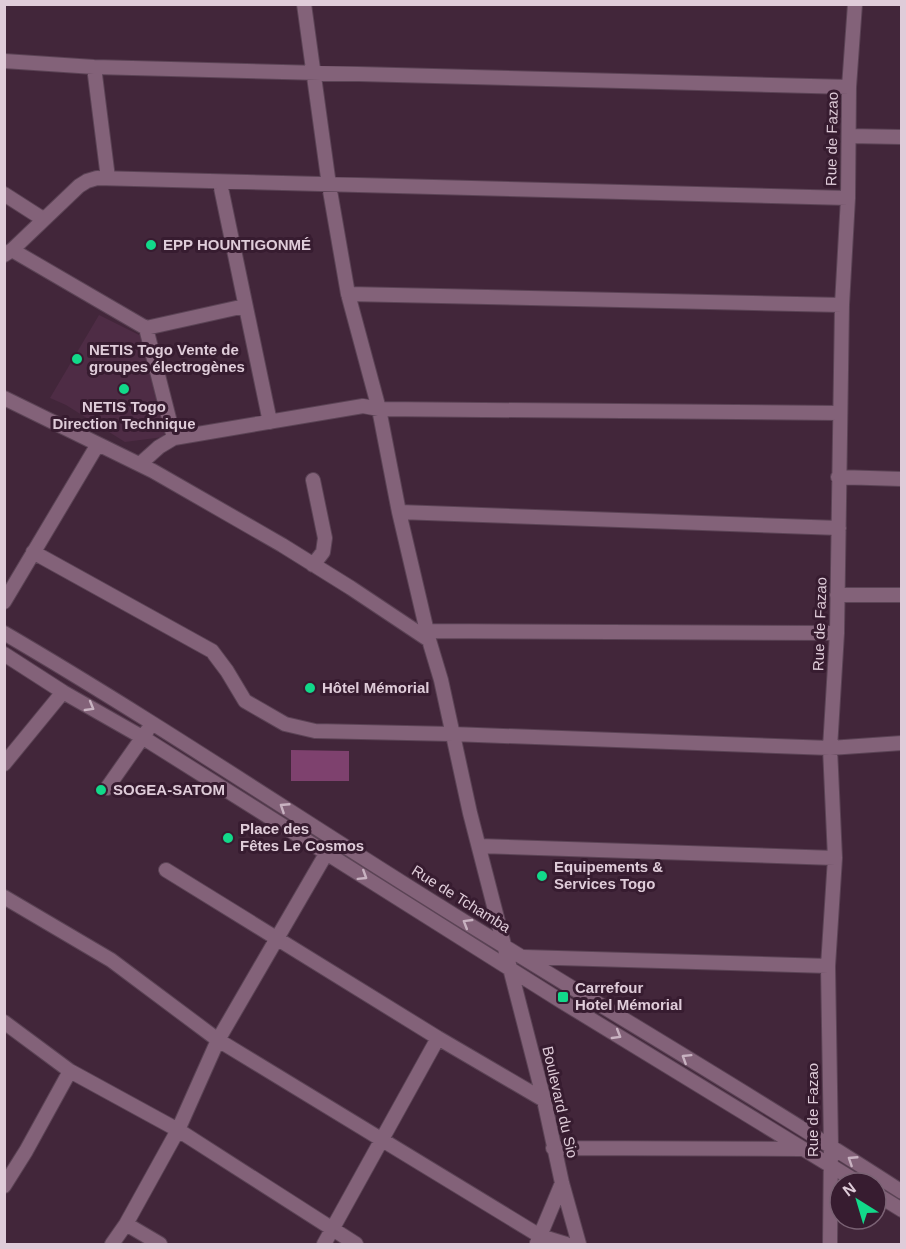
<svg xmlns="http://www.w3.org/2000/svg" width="906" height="1249" font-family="Arial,sans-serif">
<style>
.built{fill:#4e2c45}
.garden{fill:#7e416e}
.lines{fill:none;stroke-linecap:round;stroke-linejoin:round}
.minor-casing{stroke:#5b4355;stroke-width:16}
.minor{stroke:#836279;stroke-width:14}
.oneway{stroke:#c8b2c1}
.poi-dot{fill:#12d98a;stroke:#371c30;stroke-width:2}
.labels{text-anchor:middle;stroke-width:6;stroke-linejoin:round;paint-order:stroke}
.street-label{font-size:15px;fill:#dfccd9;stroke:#371c30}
.poi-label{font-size:15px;font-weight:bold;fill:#dfccd9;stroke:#371c30;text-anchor:start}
</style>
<rect width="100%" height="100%" fill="#42263a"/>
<!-- built -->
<path class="built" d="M 99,315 L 147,339 L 171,436 L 125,442 L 66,405 L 50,398 Z"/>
<!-- garden -->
<path class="garden" d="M 291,750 L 349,751 L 349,781 L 291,781 Z"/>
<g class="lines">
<defs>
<path id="minor" d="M 304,4 L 329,185 L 348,294 L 379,409 L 399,512 L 429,640 L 441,680 L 470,813 L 544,1100 L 562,1183 L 579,1244
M 4,61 L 94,67 L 849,87
M 94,67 L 108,178
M 849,136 L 902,137
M 220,183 L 270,422
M 4,194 L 43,219
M 12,250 L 146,328 L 245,306
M 4,255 L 12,250 L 79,186 L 87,181 L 97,178 L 848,198
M 348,294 L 842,305
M 146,328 L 174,438
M 4,398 L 153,471 L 282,545 L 351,588 L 429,640
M 140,464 L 159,447 L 174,438 L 363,406 L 379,409 L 839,413
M 838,477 L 902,479
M 313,480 L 325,538 L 323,552 L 313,565
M 399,512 L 839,528
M 33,552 L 212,651 L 227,671 L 245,701 L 285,724 L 315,731 L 452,734 L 830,748 L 902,743
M 837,595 L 902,595
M 4,602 L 98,444
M 427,631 L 837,633
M 4,633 C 153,720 295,816 441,907 C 594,1003 750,1093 902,1192
M 4,654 L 63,692 L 142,737 L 561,1001 L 859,1183
M 4,764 L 63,692
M 107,788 L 147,731
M 479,846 L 835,858
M 166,870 L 438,1038 L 544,1100
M 4,897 L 111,960 L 218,1040 L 540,1236 L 566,1244
M 524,957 L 828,966
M 4,1022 L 70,1071 L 178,1130 L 356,1244
M 553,1148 L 800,1149
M 4,1186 L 26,1151 L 70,1071
M 876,1194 L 902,1210
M 126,1224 L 160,1244
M 537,1243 L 562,1183
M 112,1244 L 126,1224 L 178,1130 L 218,1040 L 330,847
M 324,1244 L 438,1038
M 830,1244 L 831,1146 L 828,966 L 835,858 L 830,748 L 837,633 L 842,305 L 848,198 L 849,87 L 855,4"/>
</defs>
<!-- minor casing -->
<use href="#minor" class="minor-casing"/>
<!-- minor -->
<use href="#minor" class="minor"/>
</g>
<!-- one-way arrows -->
<defs><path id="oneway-chevron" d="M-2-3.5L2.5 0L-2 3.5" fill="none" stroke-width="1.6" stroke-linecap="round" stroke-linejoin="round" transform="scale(1.5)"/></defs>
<g class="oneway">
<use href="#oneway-chevron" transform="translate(90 707) rotate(30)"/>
<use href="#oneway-chevron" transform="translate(284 807) rotate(-147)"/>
<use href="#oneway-chevron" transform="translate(363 876) rotate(32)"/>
<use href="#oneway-chevron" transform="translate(467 923) rotate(-149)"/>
<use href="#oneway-chevron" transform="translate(617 1035) rotate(31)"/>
<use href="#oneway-chevron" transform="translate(686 1058) rotate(-148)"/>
<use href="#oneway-chevron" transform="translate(852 1160) rotate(-147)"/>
</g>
<!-- markers -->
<g class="poi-dot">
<circle cx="151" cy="245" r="6"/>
<circle cx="77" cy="359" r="6"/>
<circle cx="124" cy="389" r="6"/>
<circle cx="310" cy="688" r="6"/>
<circle cx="101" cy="790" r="6"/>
<circle cx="228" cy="838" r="6"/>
<circle cx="542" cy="876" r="6"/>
<rect x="557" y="991" width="12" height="12" rx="3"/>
</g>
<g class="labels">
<!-- street labels -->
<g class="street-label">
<text transform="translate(832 139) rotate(-89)" y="5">Rue de Fazao</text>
<text transform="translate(820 624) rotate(-88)" y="5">Rue de Fazao</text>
<text transform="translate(461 899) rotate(32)" y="5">Rue de Tchamba</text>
<text transform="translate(560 1102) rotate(77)" y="5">Boulevard du Sio</text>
<text transform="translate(813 1110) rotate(-90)" y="5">Rue de Fazao</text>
</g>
<!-- poi labels -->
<g class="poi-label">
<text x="163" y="250">EPP HOUNTIGONMÉ</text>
<text x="89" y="355">NETIS Togo Vente de<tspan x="89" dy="17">groupes électrogènes</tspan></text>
<text x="124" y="412" text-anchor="middle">NETIS Togo<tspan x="124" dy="17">Direction Technique</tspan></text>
<text x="322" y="693">Hôtel Mémorial</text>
<text x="113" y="795">SOGEA-SATOM</text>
<text x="240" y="834">Place des<tspan x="240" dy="17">Fêtes Le Cosmos</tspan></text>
<text x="554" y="872">Equipements &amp;<tspan x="554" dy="17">Services Togo</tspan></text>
<text x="575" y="993">Carrefour<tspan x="575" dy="17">Hotel Mémorial</tspan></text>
</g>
</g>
<!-- border -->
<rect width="906" height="1249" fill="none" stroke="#dfccd9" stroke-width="12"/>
<!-- north arrow -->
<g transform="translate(858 1201) rotate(323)"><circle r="28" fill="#371c30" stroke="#7a6274" stroke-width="1.5"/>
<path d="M0-4.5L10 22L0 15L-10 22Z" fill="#12d98a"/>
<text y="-9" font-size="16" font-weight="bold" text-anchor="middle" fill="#dfccd9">N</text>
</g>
</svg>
